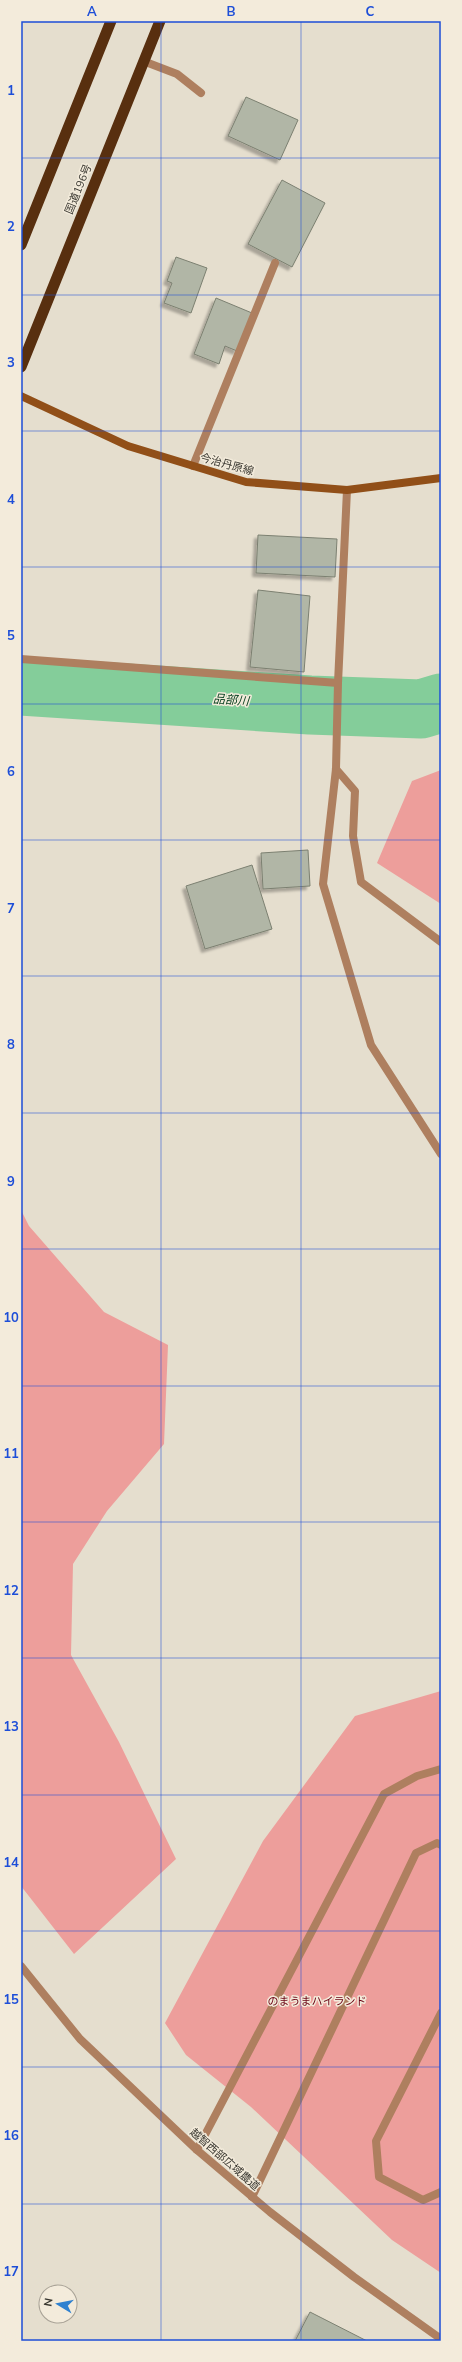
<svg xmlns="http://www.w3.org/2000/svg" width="462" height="2362" font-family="Mulish,'Noto Sans JP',sans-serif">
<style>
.green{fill:#ed9e9b}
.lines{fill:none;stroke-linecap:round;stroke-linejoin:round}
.river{stroke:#84cd9a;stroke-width:59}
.building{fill:#b1b6a6;stroke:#7c8071;filter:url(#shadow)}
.service{stroke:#ae7f5f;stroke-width:8}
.minor{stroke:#ae7f5f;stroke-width:8}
.tertiary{stroke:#ae7f5f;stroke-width:8}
.secondary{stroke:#914f18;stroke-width:8}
.trunk{stroke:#582f0f;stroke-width:11}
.grid{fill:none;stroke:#1d4ed8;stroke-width:1;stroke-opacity:0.55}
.labels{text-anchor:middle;stroke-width:3;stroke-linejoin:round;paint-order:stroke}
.street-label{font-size:11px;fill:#3a3831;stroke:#f3ebdb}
.park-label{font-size:11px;fill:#6a0112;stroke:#f3ebdb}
.water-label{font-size:12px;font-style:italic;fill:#0b4323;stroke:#f3ebdb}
.neatline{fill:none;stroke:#1d4ed8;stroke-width:1.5}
.grid-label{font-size:13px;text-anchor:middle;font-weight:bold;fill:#1d4ed8}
</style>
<defs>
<filter id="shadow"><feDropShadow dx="-3.5" dy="3.5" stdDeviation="1" flood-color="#0004"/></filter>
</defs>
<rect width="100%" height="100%" fill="#e5dece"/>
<!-- green -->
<path class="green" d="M 441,770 L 441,904 L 377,863 L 412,781 Z
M 21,1210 L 29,1226 L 104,1312 L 168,1345 L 164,1444 L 107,1511 L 73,1564 L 71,1655 L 119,1742 L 176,1859 L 74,1954 L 21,1886 Z
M 441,1691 L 441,2273 L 392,2240 L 251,2107 L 186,2055 L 165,2023 L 263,1841 L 355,1716 Z"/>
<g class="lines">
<!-- river -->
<path class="river" d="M 21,686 L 310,705 L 421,709 L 441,703"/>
</g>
<!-- building -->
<path class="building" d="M 246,97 L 298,120 L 280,160 L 228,136 Z
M 282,180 L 325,203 L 292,267 L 248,244 Z
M 176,257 L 207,268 L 191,313 L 164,303 L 172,283 L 167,281 Z
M 216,298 L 252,313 L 237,351 L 225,346 L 219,364 L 194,354 Z
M 258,535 L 337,539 L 335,577 L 256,573 Z
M 258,590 L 310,596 L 304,672 L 250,667 Z
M 308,850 L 310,886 L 263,889 L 261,853 Z
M 252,865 L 272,929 L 205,949 L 186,886 Z
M 310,2312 L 367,2341 L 295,2341 Z"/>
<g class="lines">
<!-- service -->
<path class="service" d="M 441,2013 L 376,2141 L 379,2177 L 423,2200 L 441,2192
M 252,2197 L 416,1853 L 437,1843 L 441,1845"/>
<!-- minor -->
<path class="minor" d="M 143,61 L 177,74 L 201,93
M 193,466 L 275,263
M 347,490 L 338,683 L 336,769 L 323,884 L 371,1045 L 441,1154
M 21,659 L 338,683
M 336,769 L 355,791 L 353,836 L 361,882 L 441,942
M 197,2150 L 384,1794 L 417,1776 L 441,1769"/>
<!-- tertiary -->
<path class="tertiary" d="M 21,1966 L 80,2039 L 197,2150 L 270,2212 L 354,2277 L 441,2339"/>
<!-- secondary -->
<path class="secondary" d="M 21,396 L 128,446 L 246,482 L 347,490 L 441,478"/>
<!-- trunk -->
<path class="trunk" d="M 21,245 L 111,21
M 21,367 L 160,21"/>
</g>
<!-- grid -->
<path class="grid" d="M 161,21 L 161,2341M 301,21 L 301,2341M 21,158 L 441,158M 21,295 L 441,295M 21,431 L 441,431M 21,567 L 441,567M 21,704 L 441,704M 21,840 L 441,840M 21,976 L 441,976M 21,1113 L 441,1113M 21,1249 L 441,1249M 21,1386 L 441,1386M 21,1522 L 441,1522M 21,1658 L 441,1658M 21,1795 L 441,1795M 21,1931 L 441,1931M 21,2067 L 441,2067M 21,2204 L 441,2204"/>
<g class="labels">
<!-- street labels -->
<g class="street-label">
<text transform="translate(78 189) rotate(-68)" y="4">国道196号</text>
<text transform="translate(227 464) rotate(15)" y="4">今治丹原線</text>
<text transform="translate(225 2159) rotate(41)" y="4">越智西部広域農道</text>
</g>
<!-- park labels -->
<g class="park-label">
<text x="317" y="2005">のまうまハイランド</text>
</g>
<!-- water labels -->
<g class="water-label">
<text transform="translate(231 700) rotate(4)" y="4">品部川</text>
</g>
</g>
<!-- border -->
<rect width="462" height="2362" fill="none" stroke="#f3ebdb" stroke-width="44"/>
<!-- north arrow -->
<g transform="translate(58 2304) rotate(280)"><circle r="19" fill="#f3ebdb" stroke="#a9a397"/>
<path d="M0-3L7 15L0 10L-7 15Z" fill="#2f81d0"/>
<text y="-6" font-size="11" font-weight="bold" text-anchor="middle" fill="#3a3831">N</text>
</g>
<rect x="22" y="22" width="418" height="2318" class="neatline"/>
<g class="grid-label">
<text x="92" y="16">A</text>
<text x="231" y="16">B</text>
<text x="370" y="16">C</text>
<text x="11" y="95">1</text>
<text x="11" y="231">2</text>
<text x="11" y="367">3</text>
<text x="11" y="504">4</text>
<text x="11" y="640">5</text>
<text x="11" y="776">6</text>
<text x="11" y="913">7</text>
<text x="11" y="1049">8</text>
<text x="11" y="1186">9</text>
<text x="11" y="1322">10</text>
<text x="11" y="1458">11</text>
<text x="11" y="1595">12</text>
<text x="11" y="1731">13</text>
<text x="11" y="1867">14</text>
<text x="11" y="2004">15</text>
<text x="11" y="2140">16</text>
<text x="11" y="2276">17</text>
</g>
</svg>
